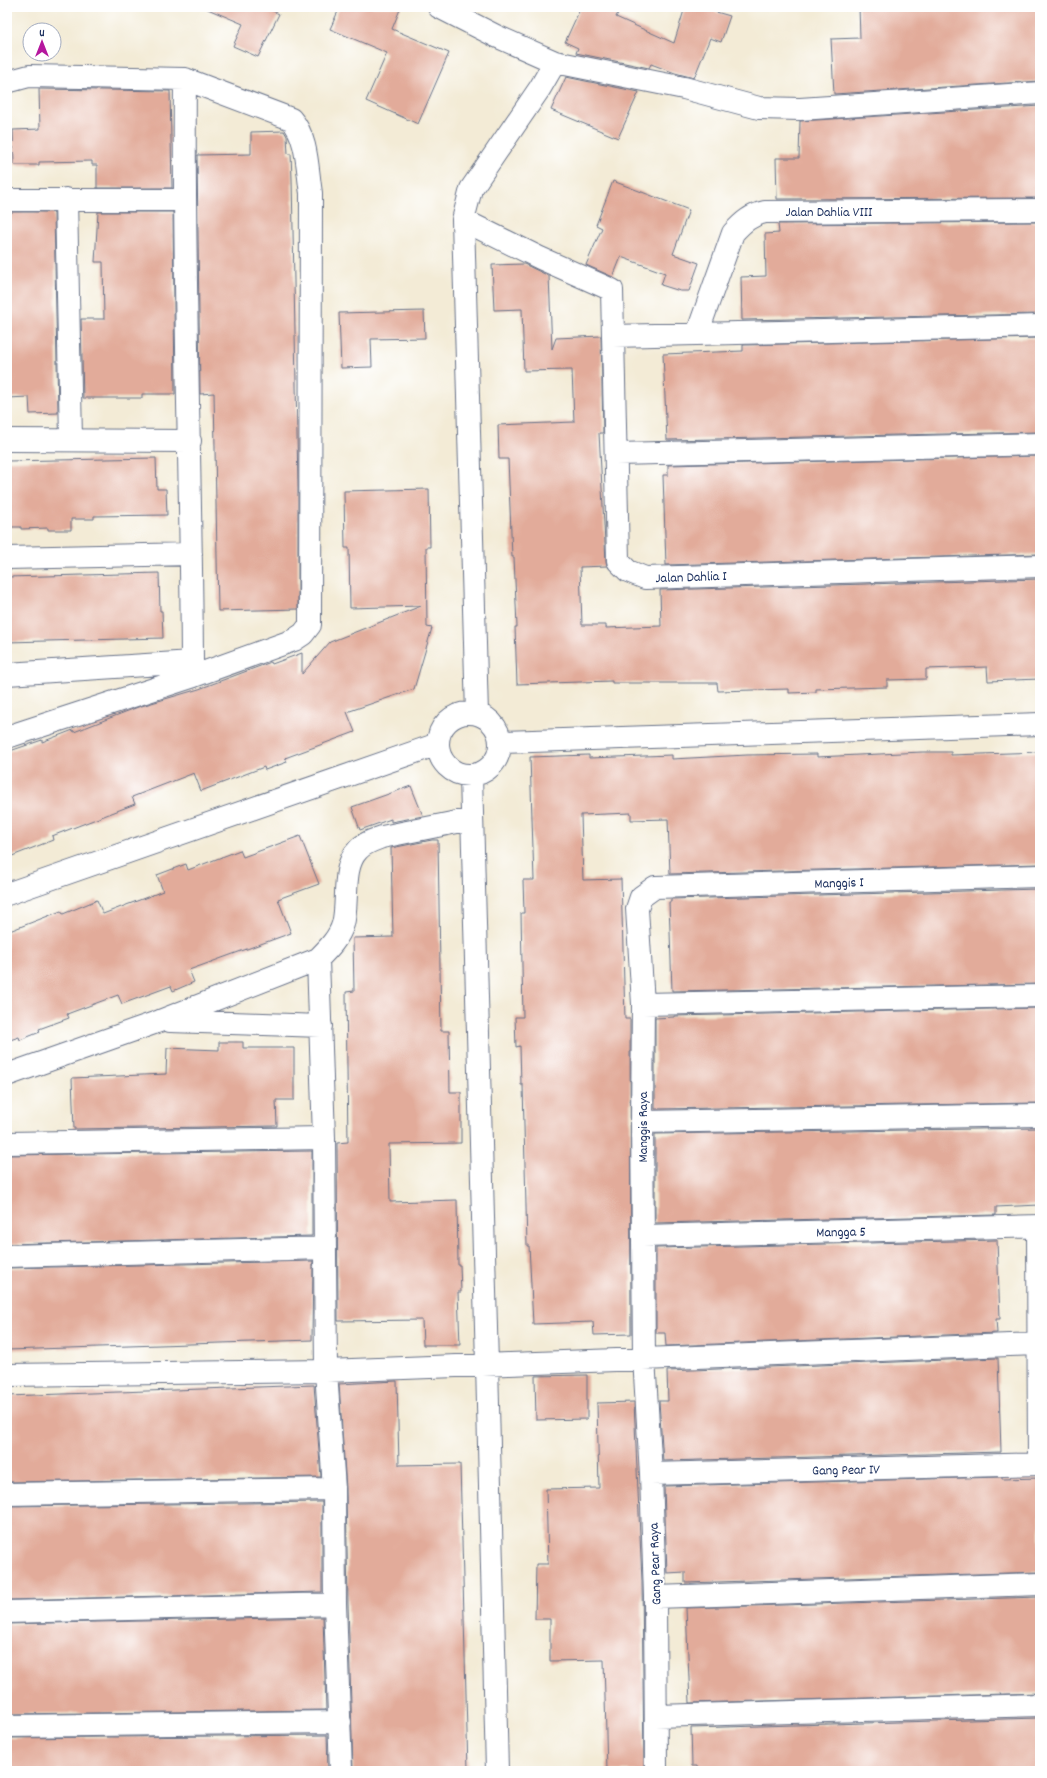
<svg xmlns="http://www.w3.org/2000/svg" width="1047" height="1778" font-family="Dekko,sans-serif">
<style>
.building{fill:#e2ab9a}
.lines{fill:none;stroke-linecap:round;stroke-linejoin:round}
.minor-casing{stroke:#677188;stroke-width:24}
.minor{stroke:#fff;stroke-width:22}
.labels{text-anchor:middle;stroke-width:4;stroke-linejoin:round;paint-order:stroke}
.street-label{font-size:14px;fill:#1b2f5e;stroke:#fff}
</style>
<rect width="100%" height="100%" fill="#fff"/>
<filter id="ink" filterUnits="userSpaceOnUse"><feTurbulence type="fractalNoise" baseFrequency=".025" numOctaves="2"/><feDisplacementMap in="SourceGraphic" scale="8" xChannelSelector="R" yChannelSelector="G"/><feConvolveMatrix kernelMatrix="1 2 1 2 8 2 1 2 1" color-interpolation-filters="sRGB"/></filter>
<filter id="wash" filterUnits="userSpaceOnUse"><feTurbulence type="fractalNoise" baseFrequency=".012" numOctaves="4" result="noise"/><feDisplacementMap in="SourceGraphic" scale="16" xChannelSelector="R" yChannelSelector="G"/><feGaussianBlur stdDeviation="0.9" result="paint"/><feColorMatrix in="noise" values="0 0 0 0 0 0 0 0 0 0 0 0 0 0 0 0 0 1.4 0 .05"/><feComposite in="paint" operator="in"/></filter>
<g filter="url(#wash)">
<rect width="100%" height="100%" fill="#f3ebd6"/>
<g id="blocks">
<!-- building -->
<path class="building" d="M 203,7 L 265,7 L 279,14 L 258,57 L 233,46 L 243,24 Z
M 340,7 L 401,7 L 392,29 L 449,53 L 418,124 L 366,101 L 387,53 L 330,29 Z
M 581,7 L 621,7 L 616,17 L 674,43 L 685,7 L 699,7 L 730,16 L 721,42 L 710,38 L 694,78 L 675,73 L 651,64 L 649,68 L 576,53 L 578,48 L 565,42 Z
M 859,7 L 1040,7 L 1040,81 L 834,94 L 831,39 L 860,38 Z
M 566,77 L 639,92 L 618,138 L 551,110 Z
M 39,89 L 170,91 L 172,188 L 97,188 L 97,165 L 92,165 L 92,161 L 39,162 L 39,165 L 14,165 L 13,130 L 40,129 Z
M 1040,106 L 1040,198 L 777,199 L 776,158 L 799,158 L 800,121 Z
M 284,131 L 287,136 L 288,154 L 291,154 L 292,179 L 298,486 L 298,609 L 218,611 L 214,393 L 200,394 L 197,155 L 251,154 L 251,132 Z
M 613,181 L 689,210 L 673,254 L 699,263 L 689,291 L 680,291 L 661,285 L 665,273 L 621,257 L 613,277 L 586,265 L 602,228 L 596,225 Z
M 7,212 L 54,212 L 58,413 L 30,414 L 29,397 L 7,398 Z
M 98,212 L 173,212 L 175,394 L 142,394 L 142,398 L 83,398 L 81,319 L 104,319 L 103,262 L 95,262 Z
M 1040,222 L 1040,314 L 742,320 L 741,277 L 766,276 L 765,234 L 779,233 L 778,224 Z
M 524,264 L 549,276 L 552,349 L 556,338 L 601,336 L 603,433 L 599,433 L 606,561 L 607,566 L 580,567 L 582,625 L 606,625 L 606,628 L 661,626 L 660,590 L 1040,579 L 1040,679 L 988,681 L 987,667 L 926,669 L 926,679 L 887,680 L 887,687 L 816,689 L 816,692 L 789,693 L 789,689 L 718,691 L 717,683 L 612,683 L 612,681 L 517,684 L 515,627 L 517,627 L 514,557 L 512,557 L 508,459 L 499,459 L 498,425 L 574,422 L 572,370 L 524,371 L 522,309 L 494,310 L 492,265 Z
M 424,311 L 425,338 L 371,339 L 372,367 L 341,368 L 339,313 Z
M 1040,338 L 1040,432 L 667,440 L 663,354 L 743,351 L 743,345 Z
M 1040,456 L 1040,554 L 666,565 L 663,475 L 668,475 L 668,465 Z
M 156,458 L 157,489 L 166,489 L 167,515 L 94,516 L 94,519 L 71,519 L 71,530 L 48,530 L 48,528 L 21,529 L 21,527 L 7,527 L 7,461 Z
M 429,489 L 430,547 L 426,547 L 427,627 L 432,628 L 414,689 L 347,712 L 355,732 L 285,758 L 287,762 L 265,770 L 264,767 L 201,791 L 194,773 L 132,797 L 135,804 L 52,836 L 53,840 L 7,858 L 7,752 L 42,740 L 42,742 L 73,730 L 74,732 L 138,707 L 199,689 L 271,662 L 272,664 L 302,653 L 302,674 L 330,642 L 421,606 L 350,608 L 349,548 L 345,548 L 344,491 Z
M 159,573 L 160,611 L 162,611 L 163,638 L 7,642 L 7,577 Z
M 922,752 L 951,752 L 951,755 L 1040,752 L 1040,864 L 670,874 L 668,819 L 631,820 L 631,813 L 581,815 L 583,880 L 621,879 L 625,1019 L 630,1019 L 631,1334 L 594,1335 L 593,1322 L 533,1324 L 529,1246 L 527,1246 L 523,1085 L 521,1085 L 520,1046 L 516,1047 L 515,1017 L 523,1017 L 521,913 L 524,913 L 523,880 L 534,880 L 530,757 L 589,755 L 589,758 L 672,755 L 672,759 L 747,755 L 817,754 L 817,757 Z
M 411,786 L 423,816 L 391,822 L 391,819 L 360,830 L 352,807 Z
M 300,836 L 319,884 L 278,899 L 291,933 L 189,970 L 194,982 L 173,991 L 171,986 L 122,1004 L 118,995 L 67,1014 L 69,1018 L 39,1029 L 40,1032 L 20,1040 L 19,1037 L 7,1041 L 7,932 L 61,911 L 63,914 L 97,900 L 103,914 L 163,891 L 157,875 L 186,864 L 188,870 L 240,850 L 243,857 Z
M 432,840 L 438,840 L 441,1031 L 449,1031 L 450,1092 L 461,1092 L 461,1143 L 389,1144 L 390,1202 L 457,1200 L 458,1265 L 460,1265 L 461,1292 L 458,1292 L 460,1345 L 423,1345 L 422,1320 L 338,1321 L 337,1143 L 348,1142 L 346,992 L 354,991 L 353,938 L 393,937 L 391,848 Z
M 1040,889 L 1040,984 L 672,991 L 669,902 L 671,902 L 671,899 Z
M 1040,1008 L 1040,1103 L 655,1109 L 655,1018 L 674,1017 L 674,1016 Z
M 219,1042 L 243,1042 L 243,1048 L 294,1048 L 294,1100 L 276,1100 L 277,1126 L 74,1129 L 72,1078 L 166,1074 L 167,1048 L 219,1050 Z
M 1040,1128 L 1040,1205 L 996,1207 L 996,1215 L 655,1223 L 655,1134 Z
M 312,1151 L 312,1236 L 7,1244 L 7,1155 Z
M 997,1240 L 1000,1319 L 996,1319 L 997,1333 L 666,1346 L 665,1333 L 656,1333 L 656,1248 Z
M 313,1261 L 312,1340 L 7,1350 L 7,1268 Z
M 998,1358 L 1001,1452 L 663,1461 L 659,1401 L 668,1401 L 667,1371 Z
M 587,1375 L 587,1419 L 536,1420 L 535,1376 Z
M 397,1381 L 399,1465 L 460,1464 L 468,1771 L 353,1771 L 348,1604 L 346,1489 L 339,1384 Z
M 314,1385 L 321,1477 L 7,1482 L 7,1396 Z
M 634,1402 L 642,1581 L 644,1771 L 607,1771 L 604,1660 L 550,1661 L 550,1619 L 535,1619 L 536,1564 L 548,1564 L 546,1489 L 599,1488 L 597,1403 Z
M 1002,1477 L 1002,1479 L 1040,1478 L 1040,1572 L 685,1583 L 685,1572 L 667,1573 L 664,1486 Z
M 322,1502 L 322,1592 L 7,1600 L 7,1506 Z
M 1040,1597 L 1040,1693 L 690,1703 L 686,1608 Z
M 323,1617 L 326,1710 L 7,1714 L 7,1624 Z
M 1040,1718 L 1040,1771 L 698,1771 L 697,1766 L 692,1766 L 691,1728 Z
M 327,1735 L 328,1771 L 7,1771 L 7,1738 Z"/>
</g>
</g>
<g filter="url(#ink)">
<use href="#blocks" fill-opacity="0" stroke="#677188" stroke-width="1"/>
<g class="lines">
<defs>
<path id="minor" d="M 439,7 L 496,36 L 555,62 L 684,88 L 759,108 L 800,109 L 1040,93
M 185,79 C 183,273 191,468 192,662 L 194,676
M 7,82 L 29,76 L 185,79 L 291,119 C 308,138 307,169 311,193 L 310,625 L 303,634 L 294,640 L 194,676 L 7,737
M 66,199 L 71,439
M 7,200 L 184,200
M 463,220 L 540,258 L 612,290 L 618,561 L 628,571 L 645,578 L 1040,566
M 697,334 L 733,233 C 743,222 751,215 765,212 L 1040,210
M 613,336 L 1040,326
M 7,440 L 190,441
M 616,454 L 1040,444
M 7,558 L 191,554
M 7,674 L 192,662
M438 744a31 31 0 1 1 62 0a31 31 0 1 1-62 0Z
M 477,714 L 463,220 L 471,189 L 540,88 L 555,62
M 501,742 L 1040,724
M 471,776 L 487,1364 L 497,1771
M 7,894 L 438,744
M 318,959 L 324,1138 L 326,1371 L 334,1489 L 335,1604 L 341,1771
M 643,1004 L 1040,996
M 170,1021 L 321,1026
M 7,1075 L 160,1021 L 318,959 C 328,949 339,938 343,924 C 349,902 341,867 358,850 C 364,843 374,840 382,837 L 472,819
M 642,1122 L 1040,1115
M 7,1143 L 324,1138
M 1038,1226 L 1039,1464
M 643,1236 L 1040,1226
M 7,1256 L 325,1248
M 7,1375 L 326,1371 L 1037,1344
M 651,1474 L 1040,1464
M 7,1494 L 334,1489
M 655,1597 L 1040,1584
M 7,1612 L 335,1604
M 656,1716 L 1040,1705
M 7,1726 L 340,1722
M 656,1771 L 655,1597 L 651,1474 L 644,1358 L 642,1122 L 643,1004 L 637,909 L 641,897 L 655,887 L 1040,876"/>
</defs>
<!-- minor casing -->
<use href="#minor" class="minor-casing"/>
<!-- minor -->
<use href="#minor" class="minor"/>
</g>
</g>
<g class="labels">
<!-- street labels -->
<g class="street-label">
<text x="829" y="216">Jalan Dahlia VIII</text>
<text transform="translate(691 576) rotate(-2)" y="5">Jalan Dahlia I</text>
<text transform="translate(839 882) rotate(-2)" y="5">Manggis I</text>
<text transform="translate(642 1127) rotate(-90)" y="5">Manggis Raya</text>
<text transform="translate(841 1231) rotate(-1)" y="5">Mangga 5</text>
<text transform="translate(846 1469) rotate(-1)" y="5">Gang Pear IV</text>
<text transform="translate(654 1564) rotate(-92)" y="5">Gang Pear Raya</text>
</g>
</g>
<!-- margin -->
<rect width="1047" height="1778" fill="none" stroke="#fff" stroke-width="24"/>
<!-- north arrow -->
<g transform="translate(42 42)"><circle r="19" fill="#ffffff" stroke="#a4acbf"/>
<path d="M0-3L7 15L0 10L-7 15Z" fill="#b5179e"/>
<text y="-6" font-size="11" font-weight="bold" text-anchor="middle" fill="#1b2f5e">U</text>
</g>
</svg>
